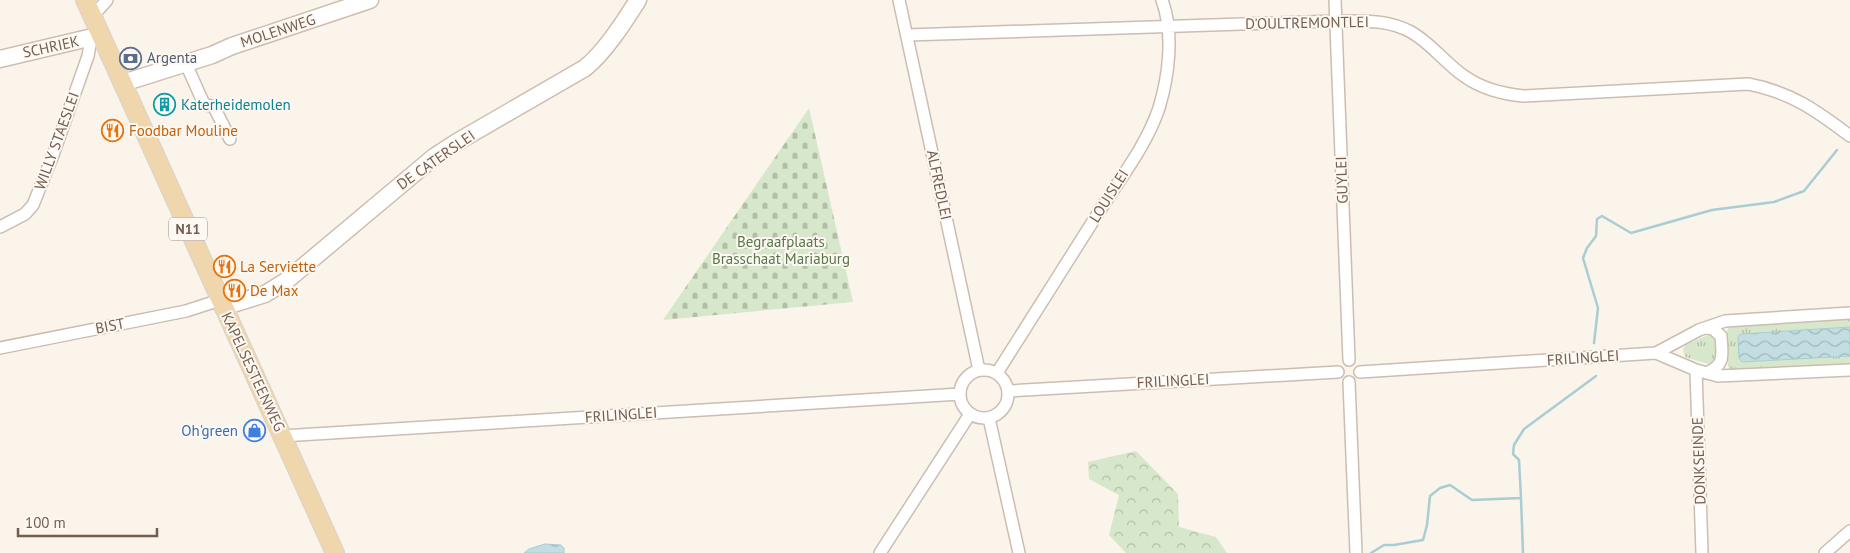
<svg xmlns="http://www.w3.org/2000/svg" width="1850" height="553" font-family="'PT Sans',sans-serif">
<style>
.grass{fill:url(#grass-tufts)}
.forest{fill:url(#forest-crowns)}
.cemetery{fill:url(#cemetery-stones)}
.water{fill:url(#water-waves);stroke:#a9cdd2}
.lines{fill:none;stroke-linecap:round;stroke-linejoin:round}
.stream{stroke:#a9cdd2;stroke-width:2.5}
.street-casing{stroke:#ccbdb2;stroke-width:14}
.secondary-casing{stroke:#cebdb0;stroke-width:19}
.primary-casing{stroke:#d8d2ce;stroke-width:20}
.street{stroke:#fff;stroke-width:11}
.secondary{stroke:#fff;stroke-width:16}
.primary{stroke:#f0d6ad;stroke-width:18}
.labels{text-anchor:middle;stroke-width:4;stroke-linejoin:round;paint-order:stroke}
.shield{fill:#fdf8f2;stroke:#9c8c81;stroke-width:1}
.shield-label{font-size:14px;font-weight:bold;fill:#735d51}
.street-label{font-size:15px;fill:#735d51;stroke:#fdf8f2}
.service-label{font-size:15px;fill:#4e5e75;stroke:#fdf8f2;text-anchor:start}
.culture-label{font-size:15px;fill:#0d838f;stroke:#fdf8f2;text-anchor:start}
.food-label{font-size:15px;fill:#c56008;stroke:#fdf8f2;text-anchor:start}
.park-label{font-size:15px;fill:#58774b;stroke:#fdf8f2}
.shop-label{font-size:15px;fill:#366cbe;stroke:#fdf8f2;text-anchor:end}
</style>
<defs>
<pattern id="grass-tufts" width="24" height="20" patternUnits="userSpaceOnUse" patternTransform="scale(1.25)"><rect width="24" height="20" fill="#d7e7cb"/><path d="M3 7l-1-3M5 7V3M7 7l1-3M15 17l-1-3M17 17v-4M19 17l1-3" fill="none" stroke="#b3bea7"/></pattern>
<pattern id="forest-crowns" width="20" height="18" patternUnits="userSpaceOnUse" patternTransform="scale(1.25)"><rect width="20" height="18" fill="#d7e7cb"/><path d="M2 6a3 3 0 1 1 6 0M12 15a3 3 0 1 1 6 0" fill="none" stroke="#b3bea7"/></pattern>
<pattern id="cemetery-stones" width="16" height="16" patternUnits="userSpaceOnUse" patternTransform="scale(1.25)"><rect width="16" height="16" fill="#d7e7cb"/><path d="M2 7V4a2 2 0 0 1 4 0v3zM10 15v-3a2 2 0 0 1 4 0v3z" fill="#b3bea7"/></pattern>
<pattern id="water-waves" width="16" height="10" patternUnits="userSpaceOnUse" patternTransform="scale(1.25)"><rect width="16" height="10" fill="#c2dee2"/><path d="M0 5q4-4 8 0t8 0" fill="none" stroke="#a2b7ba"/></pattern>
</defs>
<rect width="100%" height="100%" fill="#faf4eb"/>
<!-- grass -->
<path class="grass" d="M 1850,318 L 1850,365 L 1730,370 L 1728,366 L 1726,332 L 1730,326 Z
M 1706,336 L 1712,336 L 1717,340 L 1719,355 L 1714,363 L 1708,364 L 1685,357 L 1683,350 L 1685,345 Z"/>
<!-- forest -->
<path class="forest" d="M 1136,451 L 1178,494 L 1179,527 L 1216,537 L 1227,553 L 1126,553 L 1109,535 L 1119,495 L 1089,479 L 1088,462 Z"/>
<!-- cemetery -->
<path class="cemetery" d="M 809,108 L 853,302 L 663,320 Z"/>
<!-- water -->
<path class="water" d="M 1850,327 L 1850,356 L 1742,362 L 1739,358 L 1738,338 L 1739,335 L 1742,334 Z
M 545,544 L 561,545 L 564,548 L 564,553 L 524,553 L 529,549 Z"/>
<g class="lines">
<!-- stream -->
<path class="stream" d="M 1594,343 L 1598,308 L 1583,258 L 1587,248 L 1596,236 L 1597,219 L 1602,216 L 1631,233 L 1712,210 L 1774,202 L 1804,191 L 1837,150
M 1521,498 L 1523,553
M 1371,553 L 1384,545 L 1394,545 L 1423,540 L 1427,525 L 1430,496 L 1440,488 L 1450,485 L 1472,500 L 1521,498 L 1519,460 L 1513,454 L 1514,445 L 1524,429 L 1596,376"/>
<defs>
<path id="street" d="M 899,0 L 979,370
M 1335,0 L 1349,360
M 91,14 L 99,9 L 107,0
M 907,35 L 1336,21 C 1362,21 1387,19 1411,32 C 1431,43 1445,63 1464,76 C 1482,89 1502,94 1524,96 L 1748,84 C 1791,92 1817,111 1850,136
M 186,64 L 204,104 L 214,107 L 230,139
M 0,227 L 25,214 L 33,205 L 53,155 L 88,56 L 91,39
M 0,348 L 186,311 L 220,300
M 1656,353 L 1696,370 L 1718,376 L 1850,370
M 1696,370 L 1702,553
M960 394a24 24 0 1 1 48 0a24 24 0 1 1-48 0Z
M 1360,372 L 1656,353 L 1699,330 L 1725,321 L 1850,313
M 997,373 C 1032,318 1067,262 1102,207 C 1122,176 1147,144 1159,108 C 1169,75 1174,33 1162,0
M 1706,373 C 1726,365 1722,355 1721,336 L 1713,329 L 1706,328
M 1349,382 L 1356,553
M 1008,391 L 1338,372
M 989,418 L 1019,553
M 282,436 L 960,394
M 880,553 L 970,414
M 1825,553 L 1850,531"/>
<path id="secondary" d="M 0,59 L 101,35
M 123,83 L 212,55 L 232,46 L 370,0
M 223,307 L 265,294 L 286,281 L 434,157 L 457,142 L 585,68 C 605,52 624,22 638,0"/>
<path id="primary" d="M 85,0 L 335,553"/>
</defs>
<!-- street casing -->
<use href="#street" class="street-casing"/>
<!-- secondary casing -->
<use href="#secondary" class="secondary-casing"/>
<!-- primary casing -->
<use href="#primary" class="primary-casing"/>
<!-- street -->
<use href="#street" class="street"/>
<!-- secondary -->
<use href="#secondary" class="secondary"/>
<!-- primary -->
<use href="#primary" class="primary"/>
</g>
<!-- icons -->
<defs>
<symbol id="bank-ring" viewBox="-11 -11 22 22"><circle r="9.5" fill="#fdf8f2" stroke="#5c6f8a" stroke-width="1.5"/><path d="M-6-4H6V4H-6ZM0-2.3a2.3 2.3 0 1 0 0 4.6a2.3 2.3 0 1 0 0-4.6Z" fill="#5c6f8a"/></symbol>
<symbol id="building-ring" viewBox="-11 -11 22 22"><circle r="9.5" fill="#fdf8f2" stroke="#0f9aa8" stroke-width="1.5"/><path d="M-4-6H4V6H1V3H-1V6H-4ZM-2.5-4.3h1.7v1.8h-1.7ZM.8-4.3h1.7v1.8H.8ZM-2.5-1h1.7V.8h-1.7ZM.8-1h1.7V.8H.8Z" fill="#0f9aa8"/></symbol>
<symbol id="restaurant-ring" viewBox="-11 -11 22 22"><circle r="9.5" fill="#fdf8f2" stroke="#e8710a" stroke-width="1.5"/><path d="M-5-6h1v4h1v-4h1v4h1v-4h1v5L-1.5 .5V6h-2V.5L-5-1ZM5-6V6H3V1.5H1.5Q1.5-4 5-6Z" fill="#e8710a"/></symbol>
<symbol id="shop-ring" viewBox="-11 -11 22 22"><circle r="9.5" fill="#fdf8f2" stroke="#3f7fe0" stroke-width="1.5"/><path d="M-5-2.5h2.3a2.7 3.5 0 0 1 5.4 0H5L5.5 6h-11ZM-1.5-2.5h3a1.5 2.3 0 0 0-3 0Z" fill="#3f7fe0"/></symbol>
</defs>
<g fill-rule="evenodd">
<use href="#bank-ring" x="118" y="46" width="25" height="25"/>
<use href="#building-ring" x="152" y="92" width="25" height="25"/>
<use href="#restaurant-ring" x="100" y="118" width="25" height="25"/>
<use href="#restaurant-ring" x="212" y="254" width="25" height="25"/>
<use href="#restaurant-ring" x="222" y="278" width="25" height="25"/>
<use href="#shop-ring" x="242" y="418" width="25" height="25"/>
</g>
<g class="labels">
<!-- shield labels -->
<rect class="shield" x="169" y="217.5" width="38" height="23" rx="4"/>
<g class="shield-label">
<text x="188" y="234">N11</text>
</g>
<!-- street labels -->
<g class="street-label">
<text transform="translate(1307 23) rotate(-1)" y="5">D'OULTREMONTLEI</text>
<text transform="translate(278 31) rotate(-18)" y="5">MOLENWEG</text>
<text transform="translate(51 47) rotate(-12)" y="5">SCHRIEK</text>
<text transform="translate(57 141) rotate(-70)" y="5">WILLY STAESLEI</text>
<text transform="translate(436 160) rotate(-35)" y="5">DE CATERSLEI</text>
<text transform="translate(1342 180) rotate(-92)" y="5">GUYLEI</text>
<text transform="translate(939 185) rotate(78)" y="5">ALFREDLEI</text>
<text transform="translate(1109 196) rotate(-58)" y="5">LOUISLEI</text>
<text transform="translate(110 326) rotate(-11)" y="5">BIST</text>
<text transform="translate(1583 358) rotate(-4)" y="5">FRILINGLEI</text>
<text transform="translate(253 372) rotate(65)" y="5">KAPELSESTEENWEG</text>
<text transform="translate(1173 381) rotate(-3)" y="5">FRILINGLEI</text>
<text transform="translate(621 415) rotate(-4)" y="5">FRILINGLEI</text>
<text transform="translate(1699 461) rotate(-92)" y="5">DONKSEINDE</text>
</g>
<!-- service labels -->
<g class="service-label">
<text x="147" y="63">Argenta</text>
</g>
<!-- culture labels -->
<g class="culture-label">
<text x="181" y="110">Katerheidemolen</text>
</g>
<!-- food labels -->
<g class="food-label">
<text x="129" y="136">Foodbar Mouline</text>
<text x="240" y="272">La Serviette</text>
<text x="250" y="296">De Max</text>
</g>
<!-- park labels -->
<g class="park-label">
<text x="781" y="247">Begraafplaats<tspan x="781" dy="17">Brasschaat Mariaburg</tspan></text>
</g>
<!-- shop labels -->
<g class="shop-label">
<text x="238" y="436">Oh'green</text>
</g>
</g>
<!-- scale -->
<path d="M18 528v8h139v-8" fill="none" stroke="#735d51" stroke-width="2.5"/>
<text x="25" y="528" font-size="15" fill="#735d51" stroke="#fdf8f2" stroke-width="4" paint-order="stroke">100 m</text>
</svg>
